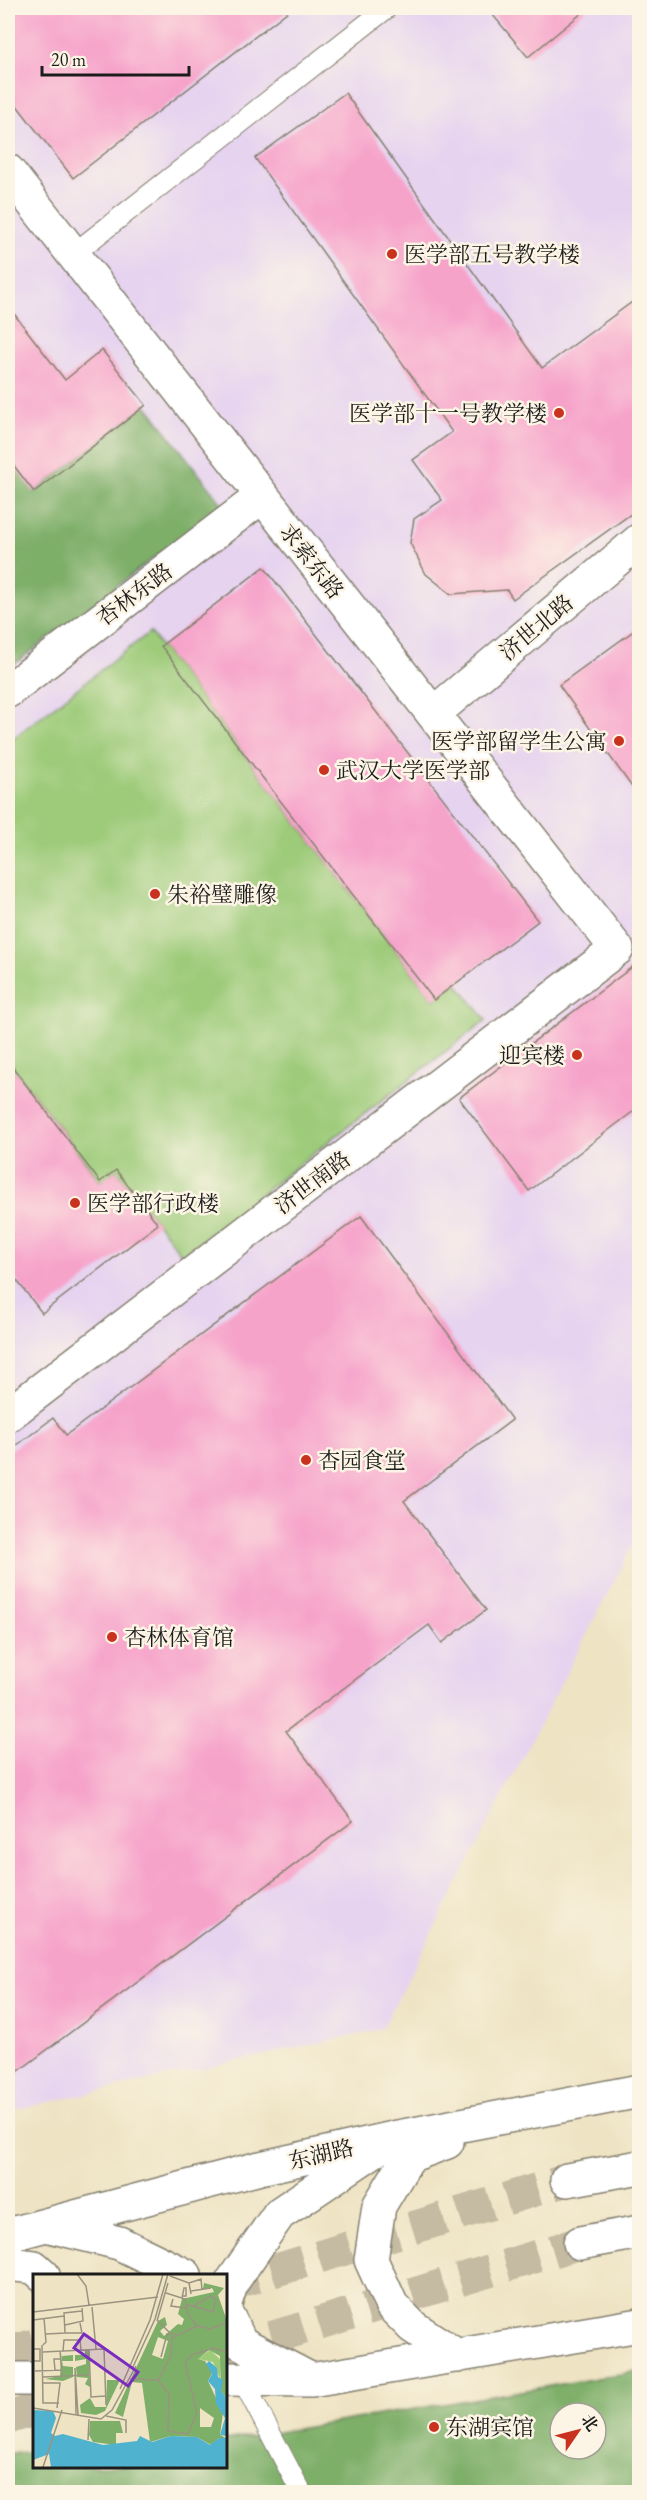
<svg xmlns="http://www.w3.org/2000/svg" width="647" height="2500" font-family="'EB Garamond','Noto Serif SC',serif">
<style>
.built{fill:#e6d3f0}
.green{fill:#9dcb79;stroke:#5c744a;stroke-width:1.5}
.forest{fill:#7eaf69;stroke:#4d6642;stroke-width:1.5;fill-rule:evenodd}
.building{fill:#f6a3ca}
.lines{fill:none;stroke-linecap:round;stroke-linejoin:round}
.trunk-tunnel{stroke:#c4bba2;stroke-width:33;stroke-dasharray:33 16;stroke-linecap:butt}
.service-casing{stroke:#858070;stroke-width:22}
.minor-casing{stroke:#858070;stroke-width:36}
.primary-casing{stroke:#858070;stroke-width:36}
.trunk-casing{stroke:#858070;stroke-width:36}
.service{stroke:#fff;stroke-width:20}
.minor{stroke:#fff;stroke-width:33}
.primary{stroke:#fff;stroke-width:33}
.trunk{stroke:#fff;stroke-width:33}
.poi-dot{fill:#c8321e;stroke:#fcf5e5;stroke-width:2}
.labels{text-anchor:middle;stroke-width:5;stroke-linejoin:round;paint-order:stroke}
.poi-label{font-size:22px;fill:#1c1c1c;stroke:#fcf5e5;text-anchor:start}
.street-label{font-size:22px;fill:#1c1c1c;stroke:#fcf5e5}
.inset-road{fill:none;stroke:#9a9380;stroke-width:1.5}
.view{fill:#7b2cbf;fill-opacity:0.15;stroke:#7b2cbf;stroke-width:3}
.inset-edge{fill:none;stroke:#1c1c1c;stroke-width:3}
</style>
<rect width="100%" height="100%" fill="#fcf5e5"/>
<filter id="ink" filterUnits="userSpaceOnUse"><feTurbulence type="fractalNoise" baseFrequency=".0167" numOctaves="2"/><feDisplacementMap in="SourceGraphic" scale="12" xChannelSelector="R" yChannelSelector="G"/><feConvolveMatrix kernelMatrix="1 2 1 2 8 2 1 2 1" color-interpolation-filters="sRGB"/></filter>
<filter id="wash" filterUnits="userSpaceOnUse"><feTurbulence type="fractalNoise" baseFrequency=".008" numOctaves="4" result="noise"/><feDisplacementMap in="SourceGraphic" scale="24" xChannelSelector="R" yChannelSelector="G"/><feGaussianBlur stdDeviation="1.35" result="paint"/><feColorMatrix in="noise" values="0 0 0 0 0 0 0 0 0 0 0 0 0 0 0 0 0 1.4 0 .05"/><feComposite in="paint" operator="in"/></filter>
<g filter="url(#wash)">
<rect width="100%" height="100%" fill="#eee3c3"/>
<!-- built -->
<path class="built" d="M 8,8 L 640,8 L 639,1533 L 382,2029 L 8,2111 Z"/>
<!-- green -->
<path class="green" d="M 150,632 L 434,1000 L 457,983 L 486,1020 L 182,1255 L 116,1170 L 101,1182 L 8,1061 L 8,742 Z"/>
<!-- forest -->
<path class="forest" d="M 146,405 L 223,505 L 8,669 L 8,458 L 35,492 Z
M 639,2371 L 639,2492 L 8,2492 L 8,2453 L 34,2452 L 34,2466 L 225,2466 L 225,2441 ZM 560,2413 L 596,2413 L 596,2449 L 560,2449 Z"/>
<g id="blocks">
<!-- building -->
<path class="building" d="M 8,8 L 292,8 L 73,178 L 8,94 Z
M 487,8 L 588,8 L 528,57 Z
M 345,93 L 542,368 L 639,297 L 639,508 L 513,599 L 507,590 L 451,594 L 426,574 L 410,543 L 414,519 L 442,500 L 413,460 L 452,432 L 255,158 Z
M 8,306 L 65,380 L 102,350 L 146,405 L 34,492 L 8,458 Z
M 264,567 L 538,921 L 434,1000 L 161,646 Z
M 639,627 L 639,797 L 559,685 Z
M 639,962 L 639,1107 L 529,1191 L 459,1098 Z
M 8,1061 L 100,1182 L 116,1170 L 158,1224 L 42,1313 L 8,1269 Z
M 361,1216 L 512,1420 L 404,1501 L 486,1610 L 442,1643 L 429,1625 L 286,1731 L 353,1821 L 8,2079 L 8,1452 L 53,1418 L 66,1435 Z"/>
</g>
</g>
<g filter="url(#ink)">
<use href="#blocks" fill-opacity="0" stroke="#858070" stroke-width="1.5"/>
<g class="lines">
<!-- trunk-tunnel -->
<path class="trunk-tunnel" d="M 225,2286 L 567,2180
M 225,2352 L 580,2243
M 8,2353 L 34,2345
M 8,2418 L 34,2410"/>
<defs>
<path id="service" d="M 72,255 L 387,8
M 242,2379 L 301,2492"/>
<path id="minor" d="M 8,171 L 617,949 L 8,1415
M 8,691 L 261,497
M 433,714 L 640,540"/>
<path id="primary" d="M 447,2142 L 409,2156 L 379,2206 L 371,2260 L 392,2306 L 413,2327 L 457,2356
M 50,2226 L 119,2243 L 185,2275
M 8,2235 L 260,2168 L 393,2138 L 640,2091
M 8,2264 L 34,2267 L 43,2275
M 225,2303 L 232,2282 L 279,2214 L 376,2149
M 225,2311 L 241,2343 L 306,2377
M 8,2379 L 34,2379
M 225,2379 L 311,2380 L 640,2325"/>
<path id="trunk" d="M 567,2180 L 640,2167
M 580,2243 L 640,2232"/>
</defs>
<!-- service casing -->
<use href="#service" class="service-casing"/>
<!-- minor casing -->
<use href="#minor" class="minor-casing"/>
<!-- primary casing -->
<use href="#primary" class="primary-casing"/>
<!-- trunk casing -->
<use href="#trunk" class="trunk-casing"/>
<!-- service -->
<use href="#service" class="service"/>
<!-- minor -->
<use href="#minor" class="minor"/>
<!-- primary -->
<use href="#primary" class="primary"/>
<!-- trunk -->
<use href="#trunk" class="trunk"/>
</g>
</g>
<!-- markers -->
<g class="poi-dot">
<circle cx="392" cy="254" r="6"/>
<circle cx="559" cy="413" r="6"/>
<circle cx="619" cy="741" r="6"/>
<circle cx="324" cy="770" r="6"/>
<circle cx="155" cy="894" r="6"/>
<circle cx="577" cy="1055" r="6"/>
<circle cx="75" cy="1203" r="6"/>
<circle cx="306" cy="1460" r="6"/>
<circle cx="112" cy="1637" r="6"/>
<circle cx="434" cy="2427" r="6"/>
</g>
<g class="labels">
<!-- poi labels -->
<g class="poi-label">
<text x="404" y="262">医学部五号教学楼</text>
<text x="547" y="421" text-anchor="end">医学部十一号教学楼</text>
<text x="607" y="749" text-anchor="end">医学部留学生公寓</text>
<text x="336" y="778">武汉大学医学部</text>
<text x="167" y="902">朱裕璧雕像</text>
<text x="565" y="1063" text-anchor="end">迎宾楼</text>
<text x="87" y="1211">医学部行政楼</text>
<text x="318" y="1468">杏园食堂</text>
<text x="124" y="1645">杏林体育馆</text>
<text x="446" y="2435">东湖宾馆</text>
</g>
<!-- street labels -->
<g class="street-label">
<text transform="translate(312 561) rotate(52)" y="8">求索东路</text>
<text transform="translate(134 594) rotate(-37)" y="8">杏林东路</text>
<text transform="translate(536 627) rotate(-40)" y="8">济世北路</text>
<text transform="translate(312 1182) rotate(-37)" y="8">济世南路</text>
<text transform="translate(321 2154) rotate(-13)" y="8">东湖路</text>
</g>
</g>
<!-- overview -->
<g transform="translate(33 2274)">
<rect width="194" height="194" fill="#eee3c3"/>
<path d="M 177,76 L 188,86 L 187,105 L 180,88 L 165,85 Z" fill="#9dcb79"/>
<path d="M 171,9 L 191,14 L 185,21 L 193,44 L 193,123 L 188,117 L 187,82 L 176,76 L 165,85 L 172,87 L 179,99 L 175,107 L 190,139 L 187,161 L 193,164 L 186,164 L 178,171 L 164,163 L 138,162 L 117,168 L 109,109 L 99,108 L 90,143 L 82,139 L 125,47 L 132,43 L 134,51 L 127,57 L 131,62 L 145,50 L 149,51 L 151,45 L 145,40 L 149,25 L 181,18 L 179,14 L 170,15 ZM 125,63 L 135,67 L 130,85 L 119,81 ZM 167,134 L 181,144 L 178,153 L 167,153 ZM 52,77 L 56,77 L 57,113 L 52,110 L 55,104 L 44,103 L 43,93 L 53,90 L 53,85 L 42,87 L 42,81 L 52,81 ZM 29,78 L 29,82 L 40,81 L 40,87 L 29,87 L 30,92 L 40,93 L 40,103 L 30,107 L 12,105 L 27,102 ZM 74,106 L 87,106 L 72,137 L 63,141 L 48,139 L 47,131 L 57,124 L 62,133 L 73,133 ZM 57,147 L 87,147 L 90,159 L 83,159 L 83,171 L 60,168 L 56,161 Z" fill="#7eaf69" fill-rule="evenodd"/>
<path d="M 176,87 L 184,94 L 185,103 L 190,106 L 188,117 L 193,123 L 193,162 L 187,161 L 192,144 L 183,130 L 182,115 L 175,107 L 179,100 L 173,90 ZM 0,136 L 20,137 L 23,144 L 18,159 L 22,162 L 30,160 L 70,171 L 104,167 L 107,162 L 119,168 L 138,162 L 164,163 L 177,171 L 186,164 L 193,164 L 193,193 L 18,193 L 16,180 L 0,186 Z" fill="#4fb2ce"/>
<path class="inset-road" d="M 44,0 L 53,12 L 56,31M 137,2 L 156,9 L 158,20M 156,9 L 168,5 L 169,16M 158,17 L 178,14M 133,19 L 152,25 L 155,40 L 164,52 L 178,55 L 194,48M 149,24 L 151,14 L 153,14 L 153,22 L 149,22M 140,25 L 138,32 L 153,34M 152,30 L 180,38 L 183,25 L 177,22 L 161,32M 59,33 L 63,75M 0,38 L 125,23M 0,46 L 31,42M 124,46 L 137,59M 124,47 L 135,9M 32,51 L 50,47 L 49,34M 32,59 L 49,59 L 47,49M 13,60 L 32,59 L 31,39 L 49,37M 9,71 L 10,129 L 26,129M 10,71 L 13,68 L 11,44M 0,75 L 7,75 L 7,87 L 0,87M 56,76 L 58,123 L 72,122M 27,77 L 29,102M 30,77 L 31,66 L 47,66 L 48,76M 10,78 L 71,75 L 73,131M 128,83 L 134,60 L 143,60M 99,95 L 122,45 L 135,0M 22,96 L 21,85 L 28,85M 2,97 L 28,96M 10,103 L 56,101M 97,105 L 125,106M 125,106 L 136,120 L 135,157 L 155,160 L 164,139 L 152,88 L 159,81 L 180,74 L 194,78M 125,106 L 138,82 L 139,64 L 164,52M 10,109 L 27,109 L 24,134M 87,115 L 117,46 L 130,0M 0,134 L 68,145 L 79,136 L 103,92M 43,140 L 42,94 L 45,141M 73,142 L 93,146 L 93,159M 55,166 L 56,145M 10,193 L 29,136"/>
<path class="view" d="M 51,60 L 105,98 L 95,112 L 41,74 Z"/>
<rect width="194" height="194" class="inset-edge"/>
</g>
<!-- margin -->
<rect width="647" height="2500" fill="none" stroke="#fcf5e5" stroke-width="30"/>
<!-- north arrow -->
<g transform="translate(578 2431) rotate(55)"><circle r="28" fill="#fcf5e5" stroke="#a29e95" stroke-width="1.5"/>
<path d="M0-4.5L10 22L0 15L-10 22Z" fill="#c8321e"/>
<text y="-9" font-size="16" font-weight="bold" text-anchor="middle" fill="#1c1c1c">北</text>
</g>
<!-- scale -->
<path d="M42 66v9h147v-9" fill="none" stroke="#1c1c1c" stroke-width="3"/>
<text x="51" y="66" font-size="18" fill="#1c1c1c" stroke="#fcf5e5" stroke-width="4.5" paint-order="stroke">20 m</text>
</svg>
